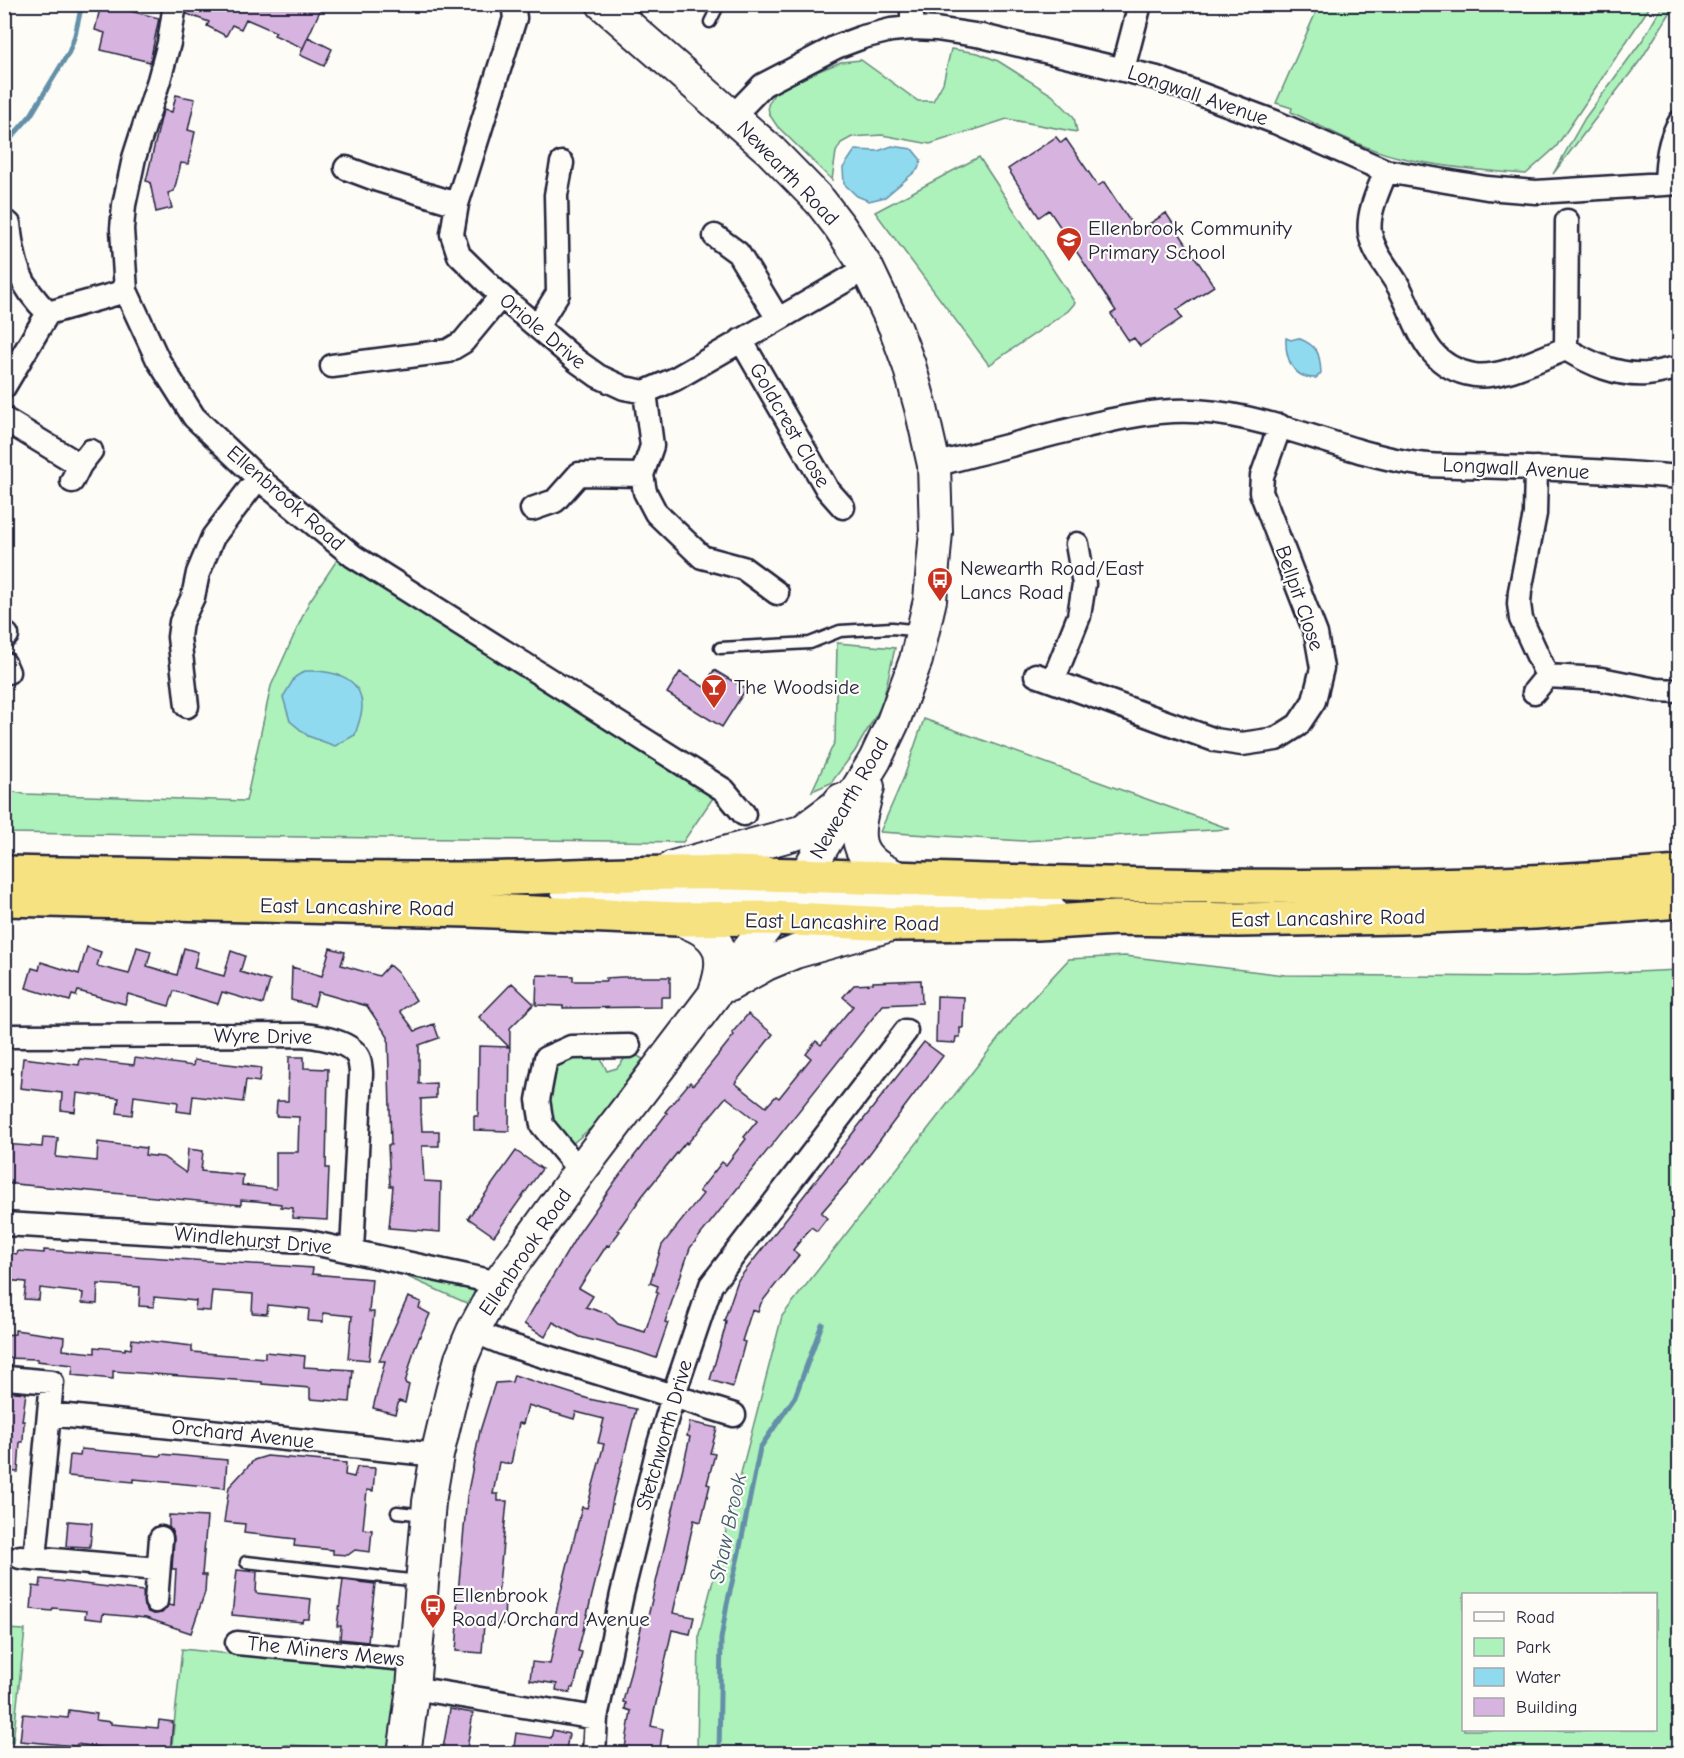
<svg xmlns="http://www.w3.org/2000/svg" width="1684" height="1758" font-family="'Comic Neue',sans-serif">
<style>
.green{fill:#adf1bb;stroke:#688a7b;stroke-width:1.5;fill-rule:evenodd}
.water{fill:#90daf0;stroke:#6490a8;stroke-width:1.5}
.lines{fill:none;stroke-linecap:round;stroke-linejoin:round}
.stream{stroke:#6490a8;stroke-width:5}
.building{fill:#d7b4df;stroke:#22223b;stroke-width:1.5;fill-rule:evenodd}
.lane-casing{stroke:#22223b;stroke-width:15}
.street-casing{stroke:#22223b;stroke-width:27}
.secondary-casing{stroke:#22223b;stroke-width:36}
.highway-casing{stroke:#22223b;stroke-width:38}
.lane{stroke:#fdfcf7;stroke-width:10}
.street{stroke:#fdfcf7;stroke-width:22}
.secondary{stroke:#fdfcf7;stroke-width:32}
.highway{stroke:#f6e281;stroke-width:33}
.labels{text-anchor:middle;stroke-width:4.5;stroke-linejoin:round;paint-order:stroke}
.street-label{font-size:21px;fill:#22223b;stroke:#fdfcf7}
.poi-label{font-size:21px;fill:#22223b;stroke:#fdfcf7;text-anchor:start}
.water-label{font-size:22px;font-style:italic;fill:#435971;stroke:#fdfcf7}
</style>
<rect width="100%" height="100%" fill="#fdfcf7"/>
<filter id="ink" filterUnits="userSpaceOnUse"><feTurbulence type="fractalNoise" baseFrequency=".0167" numOctaves="2"/><feDisplacementMap in="SourceGraphic" scale="12" xChannelSelector="R" yChannelSelector="G"/><feConvolveMatrix kernelMatrix="1 2 1 2 8 2 1 2 1" color-interpolation-filters="sRGB"/></filter>
<g filter="url(#ink)">
<!-- green -->
<path class="green" d="M 1319,5 L 1319,4 L 1651,5 L 1556,147 L 1526,174 C 1483,171 1439,167 1398,157 C 1361,148 1325,128 1291,112 L 1292,108 L 1276,103 Z
M 1663,5 L 1675,5 L 1642,58 L 1553,174 L 1585,118 L 1644,38 Z
M 951,49 L 978,53 L 998,61 L 1052,95 L 1074,117 L 1077,132 L 1007,119 L 930,144 L 882,135 L 852,137 L 841,143 L 836,152 L 832,180 L 777,126 L 769,114 L 768,105 L 777,88 L 841,62 L 861,60 L 918,101 L 933,101 L 943,83 Z
M 979,157 L 1075,303 L 1068,311 L 989,365 L 875,212 Z
M 339,557 L 717,792 L 683,842 L 5,833 L 5,790 L 24,794 L 246,801 L 271,686 L 309,602 Z
M 837,643 L 895,648 L 882,705 L 855,751 L 831,783 L 812,791 L 835,741 Z
M 924,719 L 1230,829 L 1023,841 L 880,832 L 904,777 Z
M 1125,956 L 1285,975 L 1524,977 L 1679,970 L 1679,1753 L 697,1753 L 699,1634 L 782,1316 L 1016,1016 L 1069,959 ZM 1464,1594 L 1656,1594 L 1656,1730 L 1464,1730 Z
M 630,1052 L 643,1059 L 592,1127 L 572,1144 L 547,1116 L 551,1076 L 563,1060 L 598,1053 L 607,1071 L 617,1068 Z
M 403,1272 L 473,1286 L 475,1296 L 471,1305 L 401,1274 Z
M 4,1629 L 25,1630 L 13,1742 L 5,1741 Z
M 182,1649 L 399,1671 L 394,1741 L 385,1750 L 287,1745 L 239,1753 L 171,1754 Z"/>
<!-- water -->
<path class="water" d="M 892,146 L 912,149 L 921,160 L 918,169 L 885,197 L 869,201 L 857,196 L 844,184 L 843,168 L 855,150 L 878,151 Z
M 1286,338 L 1291,340 L 1298,338 C 1318,346 1320,353 1321,373 L 1316,378 C 1292,379 1285,357 1286,338 Z
M 305,671 C 330,670 362,675 362,707 C 362,716 357,727 355,735 L 335,746 L 308,736 L 290,721 L 283,697 L 295,677 Z"/>
<g class="lines">
<!-- stream -->
<path class="stream" d="M 4,146 L 31,115 L 69,52 L 75,35 L 82,4
M 719,1754 L 721,1639 L 727,1604 L 738,1557 L 760,1448 L 795,1397 L 822,1324"/>
</g>
<!-- building -->
<path class="building" d="M 101,4 L 159,18 L 150,62 L 101,50 L 105,33 L 95,30 Z
M 188,4 L 323,4 L 303,48 L 274,35 L 276,32 L 246,19 L 241,29 L 232,25 L 226,36 L 207,26 L 209,22 L 187,14 Z
M 308,37 L 332,49 L 324,66 L 300,55 Z
M 176,95 L 195,99 L 188,130 L 195,132 L 188,164 L 181,163 L 174,191 L 168,193 L 172,208 L 156,212 L 150,182 L 146,181 L 163,110 L 172,112 Z
M 1056,137 L 1061,143 L 1066,139 L 1098,186 L 1104,182 L 1137,232 L 1166,213 L 1214,286 L 1177,310 L 1182,318 L 1140,346 L 1134,338 L 1129,341 L 1111,314 L 1116,311 L 1049,210 L 1039,217 L 1008,169 Z
M 714,670 L 746,689 L 722,727 L 667,693 L 680,672 L 704,687 Z
M 87,947 L 101,952 L 97,966 L 129,974 L 137,947 L 151,951 L 147,966 L 177,975 L 184,948 L 198,952 L 194,968 L 224,976 L 231,951 L 245,956 L 240,972 L 270,981 L 263,1004 L 222,992 L 218,1004 L 174,991 L 169,1006 L 128,994 L 125,1004 L 78,991 L 76,996 L 72,995 L 70,1001 L 26,988 L 32,968 L 39,970 L 41,962 L 79,974 Z
M 330,948 L 345,952 L 341,965 L 379,976 L 389,965 L 399,974 L 416,1000 L 400,1011 L 415,1031 L 434,1024 L 439,1038 L 419,1045 L 419,1084 L 436,1083 L 436,1098 L 421,1099 L 421,1114 L 422,1131 L 439,1131 L 439,1146 L 422,1146 L 424,1181 L 441,1182 L 440,1232 L 389,1228 L 393,1186 L 390,1186 L 388,1145 L 391,1145 L 388,1037 L 367,1006 L 318,992 L 314,1006 L 291,1000 L 292,967 L 322,976 Z
M 537,975 L 573,976 L 573,981 L 606,981 L 606,978 L 622,977 L 670,977 L 670,997 L 661,997 L 661,1007 L 563,1008 L 563,1006 L 536,1005 Z
M 921,980 L 922,1003 L 883,1005 L 690,1248 L 665,1322 L 668,1323 L 656,1358 L 639,1352 L 580,1337 L 553,1322 L 545,1337 L 524,1324 L 578,1234 L 616,1180 L 667,1113 L 665,1112 L 690,1082 L 693,1085 L 706,1070 L 734,1035 L 732,1033 L 748,1014 L 773,1034 L 735,1083 L 766,1107 L 776,1096 L 779,1098 L 811,1058 L 806,1054 L 816,1041 L 821,1045 L 853,1006 L 843,997 L 854,985 L 873,984 L 873,982 ZM 726,1097 L 757,1121 L 744,1137 L 746,1139 L 726,1165 L 722,1162 L 699,1191 L 703,1194 L 662,1245 L 650,1283 L 658,1286 L 656,1292 L 658,1293 L 645,1332 L 618,1324 L 608,1314 L 586,1307 L 593,1296 L 579,1288 L 607,1245 L 609,1246 L 620,1231 L 618,1230 L 643,1195 L 686,1142 L 687,1144 Z
M 512,983 L 534,1004 L 510,1028 L 509,1131 L 474,1130 L 474,1116 L 478,1116 L 479,1046 L 509,1047 L 479,1017 Z
M 937,996 L 964,997 L 963,1028 L 960,1028 L 960,1037 L 956,1037 L 955,1043 L 936,1042 Z
M 924,1042 L 943,1056 L 852,1177 L 821,1213 L 827,1218 L 817,1231 L 811,1227 L 793,1250 L 799,1255 L 761,1303 L 758,1312 L 752,1310 L 742,1341 L 745,1342 L 733,1387 L 710,1380 L 725,1328 L 726,1321 L 724,1321 L 738,1280 Z
M 289,1057 L 304,1057 L 304,1068 L 328,1069 L 326,1168 L 329,1168 L 327,1220 L 293,1218 L 293,1208 L 281,1207 L 281,1204 L 256,1201 L 241,1200 L 241,1205 L 4,1183 L 4,1144 L 42,1147 L 43,1137 L 58,1138 L 56,1157 L 97,1161 L 98,1142 L 146,1148 L 145,1155 L 163,1157 L 186,1173 L 188,1149 L 203,1151 L 201,1171 L 243,1175 L 242,1185 L 276,1189 L 276,1152 L 298,1152 L 299,1117 L 276,1116 L 277,1101 L 288,1101 Z
M 23,1058 L 79,1065 L 80,1059 L 134,1065 L 135,1058 L 193,1066 L 194,1060 L 261,1068 L 259,1082 L 246,1080 L 243,1102 L 193,1096 L 191,1113 L 177,1111 L 178,1102 L 134,1096 L 132,1115 L 117,1113 L 119,1098 L 77,1093 L 75,1112 L 61,1110 L 62,1093 L 20,1088 Z
M 516,1151 L 542,1169 L 494,1236 L 468,1218 Z
M 44,1250 L 313,1268 L 312,1274 L 372,1279 L 369,1312 L 374,1312 L 369,1360 L 348,1358 L 352,1316 L 323,1313 L 323,1322 L 308,1321 L 309,1309 L 268,1305 L 267,1314 L 252,1313 L 253,1294 L 212,1291 L 210,1311 L 195,1310 L 196,1301 L 154,1297 L 154,1307 L 139,1306 L 140,1287 L 98,1284 L 97,1304 L 82,1303 L 83,1293 L 40,1288 L 39,1300 L 24,1299 L 26,1282 L 4,1280 L 4,1252 L 17,1254 L 18,1251 L 44,1253 Z
M 408,1297 L 421,1302 L 419,1308 L 430,1314 L 415,1347 L 405,1383 L 409,1385 L 405,1403 L 399,1401 L 395,1414 L 373,1408 L 385,1361 L 379,1361 Z
M 15,1330 L 64,1337 L 63,1350 L 95,1353 L 95,1347 L 125,1350 L 125,1348 L 131,1349 L 132,1339 L 192,1346 L 192,1352 L 265,1358 L 265,1352 L 305,1356 L 304,1367 L 353,1370 L 350,1402 L 310,1399 L 310,1388 L 262,1384 L 262,1382 L 113,1371 L 113,1379 L 72,1375 L 73,1365 L 37,1361 L 38,1359 L 4,1358 L 4,1335 L 15,1334 Z
M 514,1375 L 589,1399 L 636,1409 L 613,1499 L 604,1547 L 578,1651 L 582,1652 L 578,1671 L 574,1688 L 571,1688 L 570,1693 L 556,1690 L 557,1684 L 530,1680 L 532,1662 L 550,1664 L 558,1624 L 554,1623 L 558,1603 L 582,1507 L 587,1508 L 604,1444 L 598,1443 L 604,1419 L 576,1412 L 574,1419 L 528,1405 L 523,1424 L 519,1423 L 511,1464 L 499,1462 L 493,1494 L 498,1494 L 498,1501 L 507,1501 L 498,1595 L 505,1596 L 504,1624 L 484,1623 L 482,1653 L 456,1651 L 459,1612 L 457,1612 L 458,1593 L 467,1496 L 480,1431 L 495,1383 L 512,1382 Z
M 4,1391 L 26,1393 L 22,1421 L 24,1421 L 23,1442 L 20,1442 L 18,1472 L 4,1471 Z
M 690,1422 L 717,1428 L 710,1453 L 715,1454 L 707,1484 L 710,1485 L 706,1501 L 701,1522 L 694,1520 L 673,1613 L 694,1617 L 690,1634 L 672,1630 L 651,1726 L 663,1729 L 659,1754 L 624,1754 L 631,1711 L 625,1709 L 626,1703 L 623,1702 L 643,1620 L 647,1621 L 690,1437 L 687,1436 Z
M 81,1449 L 160,1456 L 161,1454 L 227,1460 L 225,1488 L 165,1482 L 134,1479 L 134,1482 L 68,1476 L 70,1455 L 80,1456 Z
M 267,1456 L 346,1463 L 345,1475 L 354,1477 L 357,1467 L 375,1468 L 373,1491 L 367,1490 L 363,1529 L 372,1530 L 370,1552 L 355,1550 L 348,1555 L 333,1554 L 333,1550 L 294,1546 L 295,1539 L 244,1533 L 245,1524 L 224,1522 L 229,1487 L 254,1460 Z
M 169,1515 L 207,1517 L 202,1575 L 206,1575 L 205,1592 L 191,1633 L 146,1618 L 103,1614 L 102,1620 L 85,1618 L 86,1611 L 53,1608 L 52,1611 L 31,1609 L 33,1586 L 40,1587 L 41,1579 L 143,1591 L 144,1606 L 148,1612 L 154,1614 L 162,1613 L 168,1605 L 174,1606 L 176,1569 L 172,1569 L 174,1539 L 173,1532 L 169,1527 Z
M 68,1521 L 92,1523 L 90,1547 L 66,1546 Z
M 237,1570 L 257,1572 L 256,1593 L 311,1599 L 309,1619 L 303,1619 L 302,1622 L 232,1615 Z
M 343,1580 L 375,1584 L 368,1642 L 340,1639 L 341,1626 L 337,1626 Z
M 450,1709 L 473,1713 L 466,1754 L 442,1754 Z
M 69,1710 L 97,1714 L 96,1720 L 111,1722 L 111,1724 L 158,1728 L 159,1720 L 173,1722 L 170,1754 L 148,1754 L 77,1744 L 76,1746 L 20,1741 L 23,1714 L 68,1718 Z
M 553,1730 L 569,1734 L 565,1754 L 542,1754 L 542,1751 L 514,1747 L 516,1733 L 551,1738 Z"/>
<g class="lines">
<defs>
<path id="lane" d="M 710,22 L 719,4
M 720,648 L 810,643 L 840,631 L 892,628 L 921,631
M 397,1512 L 425,1515
M 246,1562 L 419,1581"/>
<path id="street" d="M 175,4 L 169,43 L 159,80 L 134,158 L 124,205 L 122,229 L 126,291 L 158,360 L 194,417 L 258,478 L 353,556 L 724,790 L 744,814
M 513,4 L 515,18 L 457,204 L 452,234 L 459,255 L 501,296 L 577,361 L 598,376 L 624,388 L 645,392 L 675,379 L 867,268
M 912,4 L 912,28
M 1123,69 L 1140,4
M 733,116 L 763,85 L 836,47 L 863,37 L 891,30 L 912,28 L 936,29 L 982,36 L 1157,78 L 1275,122 L 1386,171 L 1487,188 L 1536,192 L 1680,183
M 346,168 L 378,180 L 457,204
M 1386,171 C 1379,189 1367,213 1370,233 C 1374,255 1390,270 1400,289 C 1419,326 1425,367 1474,375 C 1502,379 1540,358 1566,349 C 1591,364 1617,376 1647,374 C 1658,373 1669,369 1680,368
M 1666,183 C 1667,161 1668,141 1680,122
M 9,224 C 13,263 19,285 48,313
M 715,236 L 738,253 L 778,319
M 537,327 L 558,293 L 556,195 L 562,163
M 741,340 L 827,489 L 843,507
M 1566,349 L 1567,221
M 332,366 L 448,351 L 463,342 L 501,296
M 4,387 L 48,313 L 126,291
M 645,392 L 652,446 L 642,475 L 645,492 L 656,513 L 702,557 L 743,568 L 777,593
M 4,419 L 80,465
M 934,465 C 975,454 1016,444 1057,433 C 1095,424 1134,413 1173,411 C 1256,407 1331,450 1412,463 C 1441,468 1473,465 1503,467 C 1562,469 1621,472 1680,477
M 72,481 L 80,465 L 91,451
M 532,509 L 555,501 L 579,474 L 642,475
M 4,637 L 7,635
M 4,663 L 8,672
M 1036,675 L 1215,740 L 1242,744 L 1276,739 L 1298,725 L 1314,701 L 1322,668 L 1316,634 L 1261,492 L 1262,476 L 1280,426
M 1547,676 L 1601,679 L 1656,690 L 1680,691
M 1053,681 L 1079,616 L 1084,584 L 1077,544
M 1534,692 L 1547,676 L 1521,619 L 1519,604 L 1520,591 L 1535,514 L 1536,468
M 187,706 L 179,637 L 181,622 L 193,597 L 198,573 L 213,537 L 258,478
M 4,1036 L 303,1035 C 320,1037 352,1041 359,1059 C 360,1064 361,1069 361,1074 L 352,1250
M 580,1171 L 542,1125 L 538,1100 L 546,1058 L 571,1047 L 629,1046
M 4,1224 L 304,1241 L 499,1283
M 473,1331 L 505,1344 L 734,1415
M 7,1378 L 52,1382 L 35,1558
M 49,1414 L 437,1455
M 20,1557 L 158,1569
M 156,1601 L 161,1538
M 237,1643 L 416,1660
M 413,1688 L 596,1718 L 622,1594 L 659,1444 L 673,1397 L 711,1285 L 906,1031
M 594,1754 L 596,1718"/>
<path id="secondary" d="M 868,787 C 856,833 847,856 899,878
M 673,867 L 801,832 L 836,806 L 841,800
M 804,877 C 807,890 811,896 825,900 L 959,903 L 1050,911
M 566,887 L 612,891 L 738,894 C 758,897 765,899 773,918
M 678,919 C 718,932 730,951 715,992
M 729,985 L 766,964 L 795,952 L 887,926
M 404,1754 L 413,1688 L 429,1502 L 437,1455 L 452,1392 L 461,1359 L 473,1331 L 499,1283 L 580,1171 L 804,877 L 875,760 L 893,722 L 916,660 L 930,600 L 936,532 L 934,465 L 921,408 L 909,365 L 895,327 L 867,268 L 840,227 L 820,201 L 770,150 L 603,4"/>
<path id="highway" d="M 4,873 C 159,876 313,879 468,879 C 555,878 642,871 729,873 C 1044,882 1364,898 1680,873
M 4,899 L 468,910 L 678,919 L 773,918 L 892,924 L 1037,923 L 1116,918 L 1238,920 L 1401,917 L 1535,912 L 1680,901"/>
</defs>
<!-- lane casing -->
<use href="#lane" class="lane-casing"/>
<!-- street casing -->
<use href="#street" class="street-casing"/>
<!-- secondary casing -->
<use href="#secondary" class="secondary-casing"/>
<!-- highway casing -->
<use href="#highway" class="highway-casing"/>
<!-- lane -->
<use href="#lane" class="lane"/>
<!-- street -->
<use href="#street" class="street"/>
<!-- secondary -->
<use href="#secondary" class="secondary"/>
<!-- highway -->
<use href="#highway" class="highway"/>
</g>
</g>
<!-- icons -->
<defs>
<symbol id="school-pin" viewBox="-11 -11 22 30"><path d="M0 17L-7.5 6A9.5 9.5 0 1 1 7.5 6Z" fill="#c8321e" stroke="#fdfcf7"/><path d="M0-5L7-2L0 1L-7-2ZM-4 1L0 2.5L4 1V4Q0 6-4 4Z" fill="#fff"/></symbol>
<symbol id="bus-pin" viewBox="-11 -11 22 30"><path d="M0 17L-7.5 6A9.5 9.5 0 1 1 7.5 6Z" fill="#c8321e" stroke="#fdfcf7"/><path d="M-5-6H5V4H4V6H2V4H-2V6H-4V4H-5ZM-3.5-4V0h7V-4ZM-3.5 1.2v1.5H-2V1.2ZM2 1.2v1.5H3.5V1.2Z" fill="#fff"/></symbol>
<symbol id="bar-pin" viewBox="-11 -11 22 30"><path d="M0 17L-7.5 6A9.5 9.5 0 1 1 7.5 6Z" fill="#c8321e" stroke="#fdfcf7"/><path d="M-6-5H6L.8 .8V4.5H3.5V6h-7V4.5H-.8V.8Z" fill="#fff"/></symbol>
</defs>
<g fill-rule="evenodd">
<use href="#school-pin" x="1054" y="225" width="30" height="40"/>
<use href="#bus-pin" x="925" y="565" width="30" height="40"/>
<use href="#bar-pin" x="699" y="672" width="30" height="40"/>
<use href="#bus-pin" x="418" y="1592" width="30" height="40"/>
</g>
<g class="labels">
<!-- street labels -->
<g class="street-label">
<text transform="translate(1198 95) rotate(19)" y="7">Longwall Avenue</text>
<text transform="translate(788 173) rotate(46)" y="7">Newearth Road</text>
<text transform="translate(543 331) rotate(40)" y="7">Oriole Drive</text>
<text transform="translate(790 425) rotate(60)" y="7">Goldcrest Close</text>
<text transform="translate(1516 468) rotate(3)" y="7">Longwall Avenue</text>
<text transform="translate(286 498) rotate(41)" y="7">Ellenbrook Road</text>
<text transform="translate(1300 598) rotate(71)" y="7">Bellpit Close</text>
<text transform="translate(849 798) rotate(-60)" y="7">Newearth Road</text>
<text transform="translate(357 907) rotate(1)" y="7">East Lancashire Road</text>
<text transform="translate(1328 918) rotate(-1)" y="7">East Lancashire Road</text>
<text transform="translate(842 922) rotate(1)" y="7">East Lancashire Road</text>
<text transform="translate(263 1036) rotate(1)" y="7">Wyre Drive</text>
<text transform="translate(253 1240) rotate(5)" y="7">Windlehurst Drive</text>
<text transform="translate(525 1252) rotate(-56)" y="7">Ellenbrook Road</text>
<text transform="translate(243 1434) rotate(6)" y="7">Orchard Avenue</text>
<text transform="translate(664 1435) rotate(-74)" y="7">Stetchworth Drive</text>
<text transform="translate(326 1651) rotate(6)" y="7">The Miners Mews</text>
</g>
<!-- poi labels -->
<g class="poi-label">
<text x="1088" y="235">Ellenbrook Community<tspan x="1088" dy="24">Primary School</tspan></text>
<text x="960" y="575">Newearth Road/East<tspan x="960" dy="24">Lancs Road</tspan></text>
<text x="734" y="694">The Woodside</text>
<text x="452" y="1602">Ellenbrook<tspan x="452" dy="24">Road/Orchard Avenue</tspan></text>
</g>
<!-- water labels -->
<g class="water-label">
<text transform="translate(727 1528) rotate(-78)" y="8">Shaw Brook</text>
</g>
</g>
<!-- margin -->
<rect width="1684" height="1758" fill="none" stroke="#fdfcf7" stroke-width="24"/>
<rect x="12" y="12" width="1660" height="1734" fill="none" stroke="#22223b" stroke-width="2" filter="url(#ink)"/>
<!-- legend -->
<rect x="1462" y="1593" width="195" height="138" fill="#fdfcf7" stroke="#a5a5ac" stroke-width="1.5"/>
<rect x="1474" y="1612" width="30" height="9" fill="#fdfcf7" stroke="#a5a5ac" stroke-width="1.5"/>
<text x="1516" y="1623" font-size="18" fill="#22223b">Road</text>
<rect x="1474" y="1638" width="30" height="18" fill="#adf1bb" stroke="#a5a5ac" stroke-width="1.5"/>
<text x="1516" y="1653" font-size="18" fill="#22223b">Park</text>
<rect x="1474" y="1668" width="30" height="18" fill="#90daf0" stroke="#a5a5ac" stroke-width="1.5"/>
<text x="1516" y="1683" font-size="18" fill="#22223b">Water</text>
<rect x="1474" y="1698" width="30" height="18" fill="#d7b4df" stroke="#a5a5ac" stroke-width="1.5"/>
<text x="1516" y="1713" font-size="18" fill="#22223b">Building</text>
</svg>
